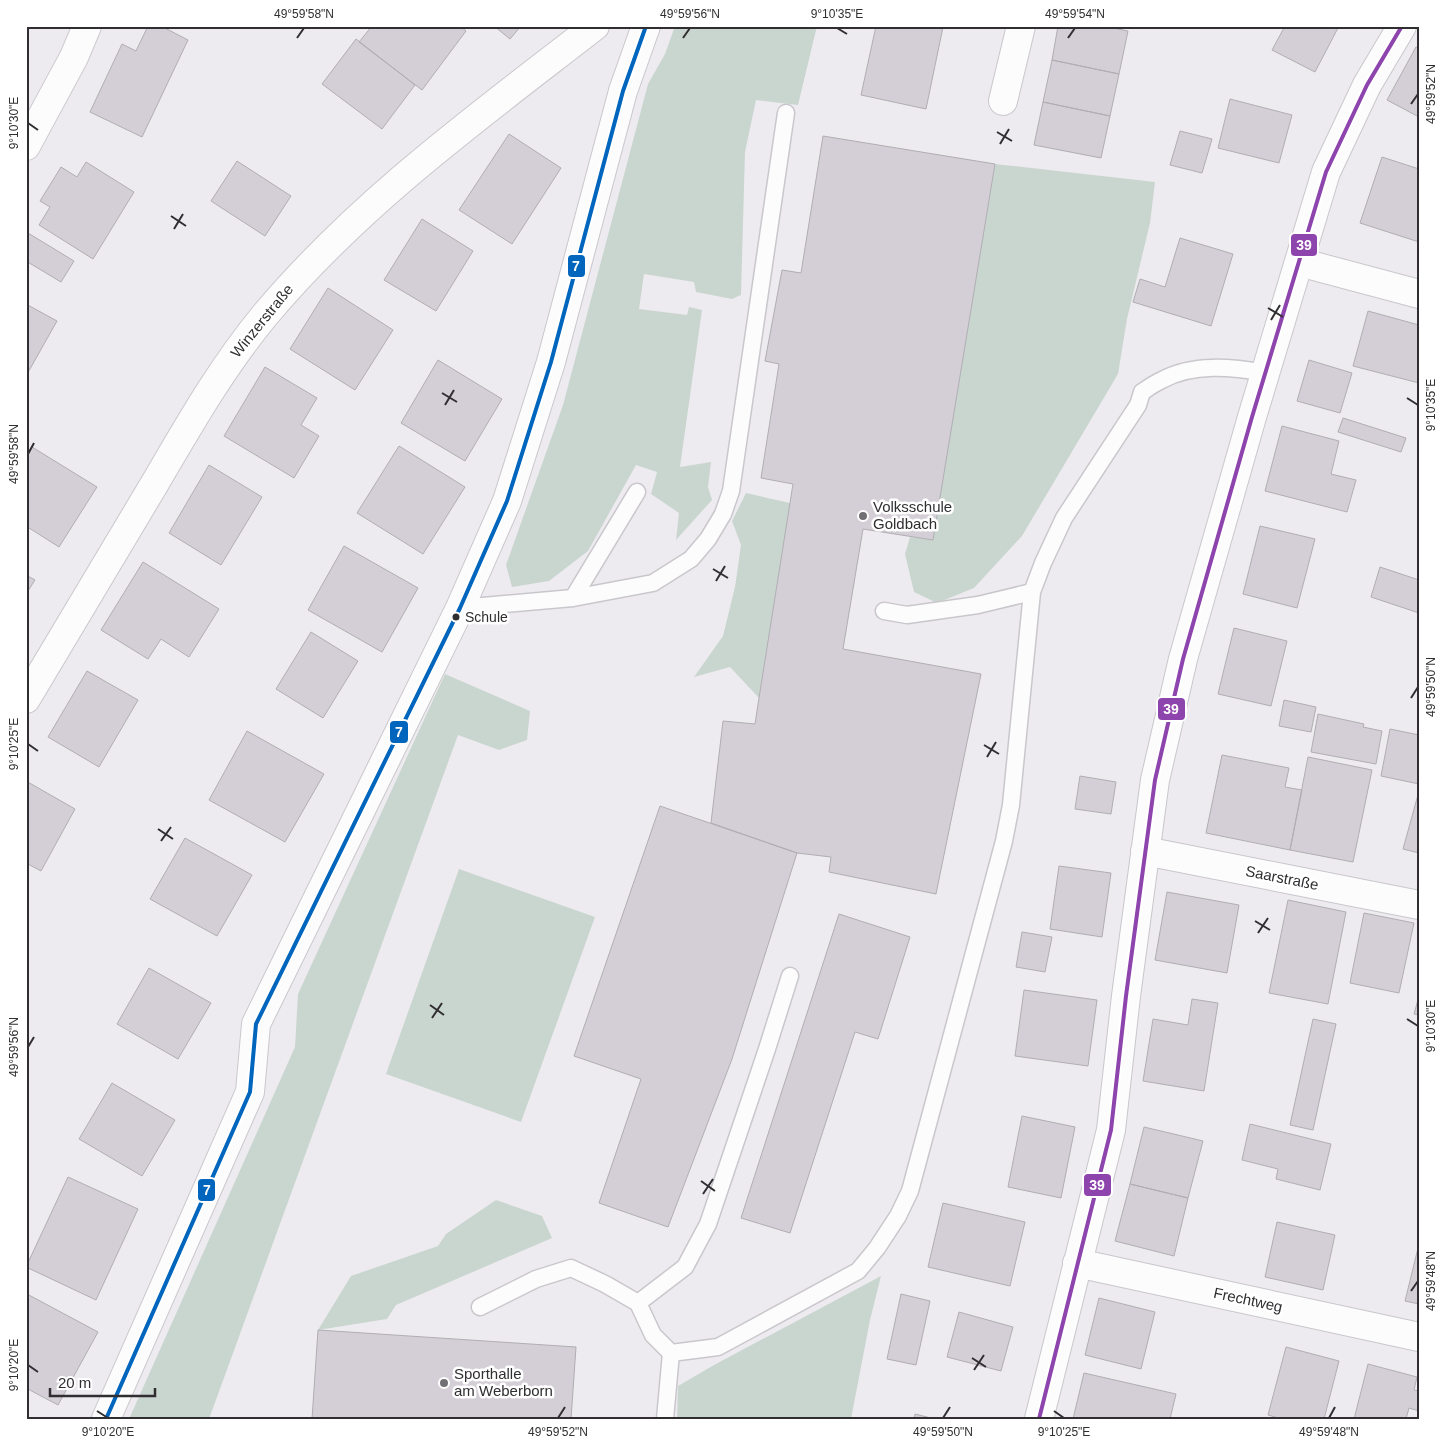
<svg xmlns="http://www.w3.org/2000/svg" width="1445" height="1445" font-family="Arial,sans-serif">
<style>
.green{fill:#c9d6cf}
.building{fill:#d4ced7;stroke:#b0aeb2}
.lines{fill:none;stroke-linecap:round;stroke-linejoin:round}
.lane-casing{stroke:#c9c7cb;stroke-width:19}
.street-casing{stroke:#c9c7cb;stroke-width:30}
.lane{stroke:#fcfcfd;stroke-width:16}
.street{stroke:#fcfcfd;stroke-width:28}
.bus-1-casing{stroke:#fff;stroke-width:8}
.bus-2-casing{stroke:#fff;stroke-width:8}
.bus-1{stroke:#0065bd;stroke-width:4}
.bus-2{stroke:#8e44ad;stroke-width:4}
.ticks{fill:none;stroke:#302e31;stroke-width:2}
.poi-dot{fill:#727074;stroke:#fff;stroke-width:2}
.bus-dot{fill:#302e31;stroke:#fff;stroke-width:2}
.labels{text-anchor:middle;stroke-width:5;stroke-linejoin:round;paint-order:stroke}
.bus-label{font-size:14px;fill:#302e31;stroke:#fff;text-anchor:start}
.street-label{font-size:15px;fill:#302e31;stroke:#fff}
.poi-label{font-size:15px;fill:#302e31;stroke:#fff;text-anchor:start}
.line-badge{stroke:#fff;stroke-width:2}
.badge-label{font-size:14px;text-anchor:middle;font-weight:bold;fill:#fff}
.neatline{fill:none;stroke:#302e31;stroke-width:2}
.ticks-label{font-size:12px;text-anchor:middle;fill:#302e31}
</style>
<rect width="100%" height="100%" fill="#eeebf0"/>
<!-- green -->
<path class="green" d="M 675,26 L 817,26 L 798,105 L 756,100 L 745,152 L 741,295 L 732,299 L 696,292 L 694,282 L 644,274 L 639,309 L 687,315 L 689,307 L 702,310 L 680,467 L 711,462 L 708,487 L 712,500 L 676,540 L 679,513 L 651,494 L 657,472 L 636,465 L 588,551 L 549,581 L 512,587 L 506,565 L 563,405 L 648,84 L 665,54 Z
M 995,164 L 1155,182 L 1150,223 L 1127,319 L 1118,374 L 1022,536 L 974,588 L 937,603 L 914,592 L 905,554 L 910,537 L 933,540 Z
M 746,493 L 790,503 L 759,698 L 730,667 L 694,677 L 723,636 L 735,587 L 741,545 L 732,521 Z
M 445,674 L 530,711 L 527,740 L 499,750 L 458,735 L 209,1419 L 129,1419 L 295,1047 L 298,994 Z
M 459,869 L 595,917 L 521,1122 L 386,1074 Z
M 496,1200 L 542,1216 L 552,1238 L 396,1305 L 387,1319 L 318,1330 L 351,1276 L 438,1246 L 446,1234 Z
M 881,1276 L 870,1320 L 851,1419 L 677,1419 L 678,1386 L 714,1365 Z"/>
<!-- building -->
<path class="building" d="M 148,26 L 161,26 L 188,40 L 142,137 L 90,112 L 122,44 L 136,51 Z
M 372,26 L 460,26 L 466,31 L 422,90 L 359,42 Z
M 494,26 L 521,26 L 510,39 Z
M 876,26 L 943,27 L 926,109 L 861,95 Z
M 1058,26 L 1103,26 L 1128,31 L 1119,74 L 1052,60 Z
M 1285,26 L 1339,26 L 1315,72 L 1272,50 Z
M 356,39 L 415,85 L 382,129 L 322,84 Z
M 1416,47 L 1419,48 L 1419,117 L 1387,100 Z
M 1052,60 L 1119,74 L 1110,116 L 1043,102 Z
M 1230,99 L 1292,115 L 1279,163 L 1218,148 Z
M 1043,102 L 1110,116 L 1101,158 L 1034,145 Z
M 1180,131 L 1212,139 L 1202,173 L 1170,165 Z
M 509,134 L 561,168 L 512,244 L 459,210 Z
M 823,136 L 995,164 L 933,540 L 863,529 L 843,649 L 981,674 L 936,894 L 829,872 L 831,857 L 797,853 L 711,823 L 723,721 L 755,724 L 759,698 L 793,484 L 761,478 L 779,364 L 765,361 L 782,270 L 801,273 Z
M 1382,157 L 1419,169 L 1419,242 L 1360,223 Z
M 237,161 L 291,196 L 265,236 L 211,201 Z
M 86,162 L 134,192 L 93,259 L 39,225 L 50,207 L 40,201 L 61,167 L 77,177 Z
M 422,219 L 473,251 L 436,311 L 384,280 Z
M 28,233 L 74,261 L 61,282 L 26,261 L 26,236 Z
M 1180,238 L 1233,254 L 1211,326 L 1133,302 L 1140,279 L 1165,287 Z
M 328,288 L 393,330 L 355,390 L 290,349 Z
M 26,304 L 57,321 L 26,376 Z
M 1368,311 L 1419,325 L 1419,383 L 1353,366 Z
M 438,360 L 502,399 L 465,461 L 401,423 Z
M 1309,360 L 1352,373 L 1340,413 L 1297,401 Z
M 265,367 L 317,398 L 301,425 L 319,436 L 294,478 L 224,436 Z
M 1343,418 L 1406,438 L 1401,452 L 1338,432 Z
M 1282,426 L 1339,441 L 1331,474 L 1356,480 L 1347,512 L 1265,491 Z
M 399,446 L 465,487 L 423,554 L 357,513 Z
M 32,447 L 97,487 L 59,547 L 26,526 L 26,456 Z
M 209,465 L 262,497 L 221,565 L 169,533 Z
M 1260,526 L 1315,539 L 1297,608 L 1243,594 Z
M 344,546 L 418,588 L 382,652 L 308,610 Z
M 143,562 L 219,609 L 189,657 L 161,639 L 148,659 L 101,630 Z
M 1380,567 L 1419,580 L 1419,613 L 1371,597 Z
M 26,575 L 35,580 L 26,594 Z
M 1234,628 L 1287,641 L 1271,706 L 1218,694 Z
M 311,632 L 358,661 L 323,718 L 276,689 Z
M 87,671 L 138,700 L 99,767 L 48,737 Z
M 1284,700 L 1316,707 L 1311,732 L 1279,726 Z
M 1318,714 L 1364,724 L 1363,727 L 1382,731 L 1376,764 L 1311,752 Z
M 1390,729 L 1419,735 L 1419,784 L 1381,776 Z
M 247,731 L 324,774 L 285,842 L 209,800 Z
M 1222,755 L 1289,768 L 1285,787 L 1302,790 L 1290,850 L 1206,833 Z
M 1308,757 L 1372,770 L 1353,862 L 1290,850 Z
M 1080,776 L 1116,782 L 1111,814 L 1075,809 Z
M 26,781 L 75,809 L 41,871 L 26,863 Z
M 1419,791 L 1419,853 L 1403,849 Z
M 660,806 L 797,853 L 732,1059 L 668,1227 L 599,1203 L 641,1079 L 574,1056 Z
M 185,838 L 252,875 L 217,936 L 150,899 Z
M 1059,866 L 1111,873 L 1102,937 L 1050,929 Z
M 1167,892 L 1239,905 L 1227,973 L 1155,960 Z
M 1288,900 L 1346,912 L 1328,1004 L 1269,993 Z
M 1364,913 L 1414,923 L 1399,993 L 1350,983 Z
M 839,914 L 910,937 L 878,1039 L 855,1032 L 790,1233 L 741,1218 Z
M 1022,932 L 1052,937 L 1045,972 L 1016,967 Z
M 149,968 L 211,1003 L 178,1059 L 117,1024 Z
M 1024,990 L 1097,1000 L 1088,1066 L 1015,1056 Z
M 1419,996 L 1419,1015 L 1414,1014 Z
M 1192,999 L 1218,1003 L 1204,1091 L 1143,1081 L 1153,1019 L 1188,1025 Z
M 1313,1019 L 1336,1024 L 1313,1130 L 1290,1125 Z
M 112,1083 L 175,1120 L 142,1176 L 79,1139 Z
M 1022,1116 L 1075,1127 L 1061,1198 L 1008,1187 Z
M 1250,1124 L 1331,1144 L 1320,1190 L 1276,1179 L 1278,1169 L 1242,1160 Z
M 1144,1127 L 1203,1141 L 1188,1198 L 1130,1184 Z
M 68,1177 L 138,1209 L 96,1300 L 26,1267 Z
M 1130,1184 L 1188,1198 L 1174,1256 L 1115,1241 Z
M 943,1203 L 1025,1222 L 1010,1286 L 928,1267 Z
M 1277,1222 L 1335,1235 L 1323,1290 L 1265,1277 Z
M 1419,1244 L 1419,1304 L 1405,1301 Z
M 27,1294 L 98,1332 L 58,1405 L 26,1388 Z
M 901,1294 L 930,1301 L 916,1365 L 887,1359 Z
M 1099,1298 L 1155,1312 L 1141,1369 L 1085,1355 Z
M 959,1312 L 1013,1327 L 1001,1371 L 947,1357 Z
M 318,1330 L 576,1347 L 571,1419 L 312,1419 Z
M 1286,1347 L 1339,1361 L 1324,1419 L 1282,1419 L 1268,1415 Z
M 1368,1364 L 1417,1377 L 1414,1390 L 1419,1391 L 1419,1411 L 1409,1408 L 1406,1419 L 1354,1419 Z
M 1084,1373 L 1176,1394 L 1170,1419 L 1073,1419 Z
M 915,1414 L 935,1419 L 914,1419 Z"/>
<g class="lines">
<defs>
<path id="lane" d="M 573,598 L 637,492
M 460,608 L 573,598 L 653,583 L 691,559 L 708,539 L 723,514 L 731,491 L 786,113
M 884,611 L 907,615 L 978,605 L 1032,592
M 638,1303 L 685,1267 L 708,1224 L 767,1049 L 790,976
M 480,1307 L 536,1279 L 571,1268 L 605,1284 L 638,1303 L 653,1335 L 671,1353 L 665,1419
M 671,1353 L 718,1347 L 858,1271 L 877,1248 L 898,1216 L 910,1191 L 1004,841 L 1011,805 L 1032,592 L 1043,563 L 1064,518 L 1138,405 L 1142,392 C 1148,388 1155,383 1162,380 C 1193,363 1232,367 1265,373"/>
<path id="street" d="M 1003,101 L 1021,26
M 26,146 L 74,57 L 87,26
M 1299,262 L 1419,294
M 26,699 C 69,627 112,555 155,483 C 189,425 222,367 265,315 C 360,202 479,116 595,26
M 1145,851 L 1419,905
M 1077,1263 L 1419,1337
M 106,1419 L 250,1092 L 256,1024 L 460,608 L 507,501 L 551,362 L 623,91 L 646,26
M 1039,1419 L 1111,1130 L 1126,996 L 1155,780 L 1183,659 L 1252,417 L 1326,172 L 1367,85 L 1402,26"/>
</defs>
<!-- lane casing -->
<use href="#lane" class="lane-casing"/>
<!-- street casing -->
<use href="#street" class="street-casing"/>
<!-- lane -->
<use href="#lane" class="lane"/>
<!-- street -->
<use href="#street" class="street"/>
<defs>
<path id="bus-1" d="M 106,1419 L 250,1092 L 256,1024 L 460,608 L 507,501 L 551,362 L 623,91 L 646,26"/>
<path id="bus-2" d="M 1039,1419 L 1111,1130 L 1126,996 L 1155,780 L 1183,659 L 1252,417 L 1326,172 L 1367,85 L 1402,26"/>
</defs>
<!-- bus-1 casing -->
<use href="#bus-1" class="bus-1-casing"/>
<!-- bus-2 casing -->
<use href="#bus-2" class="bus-2-casing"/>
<!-- bus-1 -->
<use href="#bus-1" class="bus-1"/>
<!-- bus-2 -->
<use href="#bus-2" class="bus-2"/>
</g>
<!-- ticks -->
<path class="ticks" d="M 837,28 L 847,34M 297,38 L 304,28M 683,38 L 690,28M 1068,38 L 1075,28M 1411,104 L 1418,94M 28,123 L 38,130M 997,132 L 1012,141M 1000,144 L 1009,129M 171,216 L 186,226M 174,229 L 183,214M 1268,308 L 1283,317M 1271,320 L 1280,305M 442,393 L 457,402M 1407,398 L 1418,405M 445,405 L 454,390M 28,454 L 34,443M 713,569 L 728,578M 716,581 L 725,566M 1411,698 L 1418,687M 28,744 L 38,751M 984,745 L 999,754M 987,757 L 996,742M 158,829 L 173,839M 161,841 L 171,827M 1255,921 L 1270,930M 1258,933 L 1268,918M 430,1005 L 444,1015M 432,1018 L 442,1003M 1407,1019 L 1418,1026M 28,1047 L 34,1037M 701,1181 L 715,1191M 703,1194 L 713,1179M 1411,1291 L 1418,1281M 972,1358 L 986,1367M 28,1365 L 38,1372M 974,1370 L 984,1355M 97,1411 L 108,1418M 1054,1411 L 1064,1418M 558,1418 L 565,1407M 943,1418 L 950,1407M 1329,1418 L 1335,1407"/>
<!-- markers -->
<g class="poi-dot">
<circle cx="863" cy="516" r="5"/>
<circle cx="444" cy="1383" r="5"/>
</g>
<circle class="bus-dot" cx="456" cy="617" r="4.5"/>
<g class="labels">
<!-- bus labels -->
<g class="bus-label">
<text x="465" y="622">Schule</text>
</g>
<!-- street labels -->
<g class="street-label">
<text transform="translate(262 321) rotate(-51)" y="5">Winzerstraße</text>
<text transform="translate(1282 878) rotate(11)" y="5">Saarstraße</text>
<text transform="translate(1248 1300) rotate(12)" y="5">Frechtweg</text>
</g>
<!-- poi labels -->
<g class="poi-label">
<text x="873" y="512">Volksschule<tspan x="873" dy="17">Goldbach</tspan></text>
<text x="454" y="1379">Sporthalle<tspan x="454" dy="17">am Weberborn</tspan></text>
</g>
</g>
<g class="line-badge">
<rect x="1290" y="233" width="28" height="24" rx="5" fill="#8e44ad"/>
<rect x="567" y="254" width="19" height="24" rx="5" fill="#0065bd"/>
<rect x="1157" y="697" width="29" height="24" rx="5" fill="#8e44ad"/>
<rect x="389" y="720" width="20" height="24" rx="5" fill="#0065bd"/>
<rect x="1083" y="1173" width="29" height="24" rx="5" fill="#8e44ad"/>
<rect x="197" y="1178" width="19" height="24" rx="5" fill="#0065bd"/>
</g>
<g class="badge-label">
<text x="1304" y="250">39</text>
<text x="576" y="271">7</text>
<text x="1171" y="714">39</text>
<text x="399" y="737">7</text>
<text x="1097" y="1190">39</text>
<text x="207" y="1195">7</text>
</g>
<!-- border -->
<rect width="1445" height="1445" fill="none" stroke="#ffffff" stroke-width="55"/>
<!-- scale -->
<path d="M50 1388v8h105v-8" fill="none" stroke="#302e31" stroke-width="2.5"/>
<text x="58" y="1388" font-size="15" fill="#302e31" stroke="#ffffff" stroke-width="4" paint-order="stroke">20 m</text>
<rect x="28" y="28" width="1390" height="1390" class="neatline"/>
<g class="ticks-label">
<text x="304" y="18">49°59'58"N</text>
<text x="690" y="18">49°59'56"N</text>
<text x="837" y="18">9°10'35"E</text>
<text x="1075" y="18">49°59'54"N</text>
<text transform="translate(1431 94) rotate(-90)" y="4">49°59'52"N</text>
<text transform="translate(14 123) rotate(-90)" y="4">9°10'30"E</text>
<text transform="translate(1431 405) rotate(-90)" y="4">9°10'35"E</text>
<text transform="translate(14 454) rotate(-90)" y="4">49°59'58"N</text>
<text transform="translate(1431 687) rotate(-90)" y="4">49°59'50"N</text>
<text transform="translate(14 744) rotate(-90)" y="4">9°10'25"E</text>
<text transform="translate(1431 1026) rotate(-90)" y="4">9°10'30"E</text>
<text transform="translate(14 1047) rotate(-90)" y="4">49°59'56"N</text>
<text transform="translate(1431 1281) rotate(-90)" y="4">49°59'48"N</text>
<text transform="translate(14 1365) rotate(-90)" y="4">9°10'20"E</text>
<text x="108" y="1436">9°10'20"E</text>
<text x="558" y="1436">49°59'52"N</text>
<text x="943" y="1436">49°59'50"N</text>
<text x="1064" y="1436">9°10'25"E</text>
<text x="1329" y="1436">49°59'48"N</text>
</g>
</svg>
